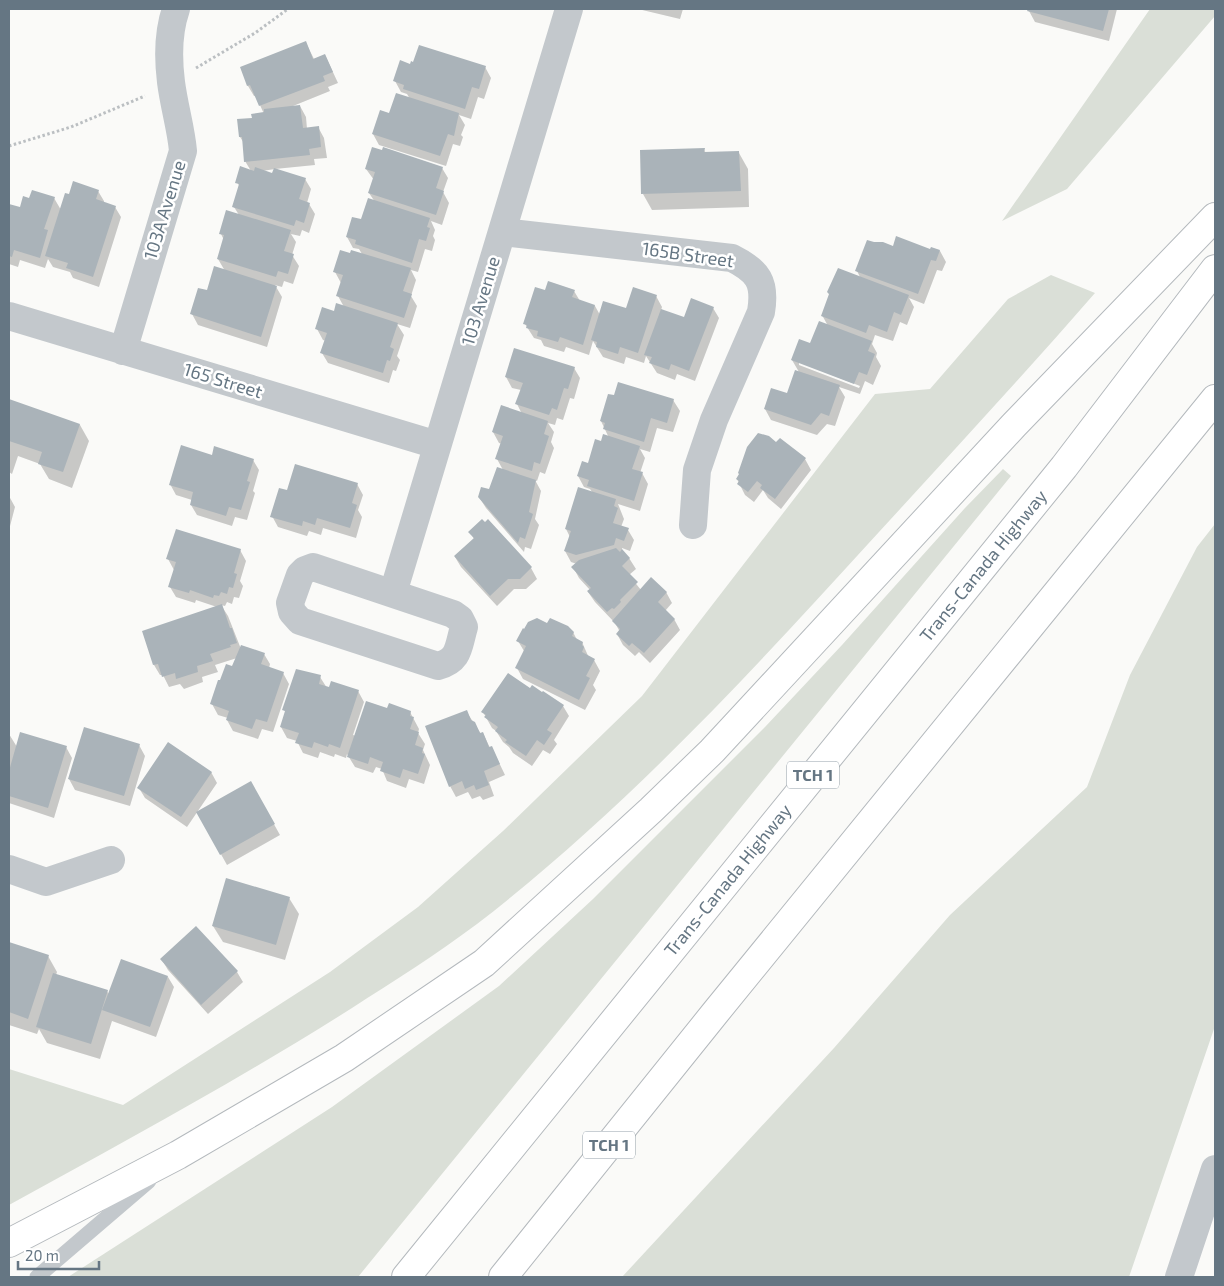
<svg xmlns="http://www.w3.org/2000/svg" width="1224" height="1286" font-family="'Exo 2',sans-serif">
<style>
.green{fill:#dadfd7}
.shadow{fill:#0003;fill-rule:evenodd}
.building{fill:#aab3b9}
.lines{fill:none;stroke-linecap:round;stroke-linejoin:round}
.motorway-casing{stroke:#b4b9bd;stroke-width:30}
.path{stroke:#bbbfc2;stroke-width:3;stroke-dasharray:2.5 2.5;stroke-linecap:butt}
.service{stroke:#c3c8cc;stroke-width:15}
.minor{stroke:#c3c8cc;stroke-width:28}
.motorway{stroke:#fff;stroke-width:28}
.labels{text-anchor:middle;stroke-width:5;stroke-linejoin:round;paint-order:stroke}
.shield{fill:#fff;stroke:#939fa8;stroke-width:1}
.shield-label{font-size:16px;font-weight:bold;fill:#657683}
.street-label{font-size:18px;fill:#657683;stroke:#fff}
</style>
<rect width="100%" height="100%" fill="#fafaf8"/>
<!-- green -->
<path class="green" d="M 1150,9 L 1215,9 L 1215,16 L 1067,189 L 1002,221 Z
M 1051,275 L 1095,293 C 1021,378 944,461 868,544 C 746,678 621,813 477,924 C 437,954 394,981 352,1008 C 240,1079 124,1142 9,1205 L 9,1069 L 123,1105 L 330,972 L 418,907 L 503,831 L 642,696 L 875,394 L 930,389 L 1008,299 Z
M 1003,469 L 1011,476 L 358,1277 L 68,1277 L 332,1107 L 499,986 L 593,899 L 765,727 L 842,645 L 965,508 Z
M 1215,524 L 1215,1026 L 1129,1277 L 622,1277 L 834,1048 L 950,915 L 1087,787 L 1130,675 L 1197,547 Z"/>
<!-- shadow -->
<path class="shadow" d="M 638,9 L 683,9 L 680,19 Z
M 1029,9 L 1117,9 L 1109,41 L 1035,22 L 1029,11 Z
M 306,43 L 314,59 L 325,55 L 338,83 L 328,87 L 330,91 L 293,106 L 300,106 L 306,117 L 307,129 L 318,127 L 324,138 L 327,158 L 314,159 L 315,165 L 275,169 L 305,179 L 311,189 L 307,203 L 309,204 L 315,214 L 309,233 L 302,230 L 300,236 L 291,234 L 296,242 L 292,255 L 299,266 L 293,284 L 284,281 L 282,287 L 275,285 L 282,297 L 267,347 L 198,325 L 192,314 L 225,271 L 218,259 L 224,240 L 221,234 L 239,215 L 234,207 L 240,187 L 237,182 L 251,171 L 245,161 L 244,143 L 240,137 L 253,119 L 264,114 L 256,96 L 254,96 L 248,86 L 241,68 ZM 275,169 L 273,174 L 262,171 Z
M 411,65 L 485,67 L 491,78 L 484,99 L 478,97 L 471,119 L 459,115 L 465,125 L 461,135 L 463,137 L 460,146 L 453,144 L 446,166 L 379,145 L 373,134 L 390,115 L 410,99 L 407,94 L 401,92 L 395,81 Z
M 704,149 L 706,154 L 739,153 L 748,169 L 749,207 L 652,210 L 643,194 Z
M 442,168 L 448,178 L 443,192 L 449,203 L 442,225 L 431,221 L 435,230 L 433,236 L 435,240 L 432,251 L 425,249 L 418,272 L 411,270 L 416,280 L 411,296 L 417,306 L 410,328 L 397,324 L 404,335 L 397,356 L 400,360 L 396,371 L 393,370 L 389,383 L 328,363 L 322,353 L 326,341 L 323,340 L 317,329 L 335,312 L 344,307 L 338,296 L 341,283 L 335,272 L 351,255 L 362,254 L 359,249 L 353,248 L 347,237 L 362,221 L 375,202 L 369,193 L 374,180 L 366,169 Z
M 98,191 L 104,201 L 104,203 L 115,207 L 121,217 L 99,287 L 73,278 L 70,272 L 53,267 L 48,259 L 45,268 L 20,260 L 18,267 L 9,264 L 9,205 L 20,209 L 30,199 L 54,198 L 61,210 L 70,195 Z
M 893,247 L 940,251 L 946,262 L 942,271 L 937,270 L 924,304 L 909,298 L 914,307 L 907,325 L 900,322 L 893,341 L 875,335 L 872,344 L 877,353 L 876,357 L 881,366 L 873,385 L 865,381 L 860,394 L 839,387 L 845,397 L 835,426 L 827,424 L 817,435 L 771,420 L 765,409 L 788,395 L 799,372 L 792,360 L 811,345 L 828,326 L 822,315 L 830,296 L 828,292 L 861,279 L 857,271 ZM 799,362 L 860,386 L 859,388 L 799,365 Z
M 546,291 L 574,291 L 580,301 L 595,306 L 600,315 L 627,310 L 656,296 L 662,307 L 661,310 L 685,319 L 713,308 L 719,318 L 695,381 L 677,374 L 675,380 L 657,373 L 646,356 L 644,363 L 626,357 L 624,364 L 603,357 L 593,341 L 589,355 L 566,347 L 564,352 L 544,346 L 541,340 L 534,338 L 525,324 Z
M 574,368 L 580,378 L 574,399 L 570,398 L 563,420 L 557,418 L 555,425 L 548,423 L 554,432 L 551,442 L 554,448 L 545,474 L 540,472 L 537,481 L 535,480 L 541,491 L 535,519 L 539,525 L 531,549 L 525,547 L 524,552 L 486,508 L 479,497 L 490,491 L 503,470 L 497,459 L 502,444 L 499,443 L 493,432 L 522,414 L 517,404 L 521,390 L 512,388 L 506,377 Z
M 9,400 L 80,425 L 89,441 L 72,488 L 49,479 L 40,464 L 18,456 L 12,474 L 9,472 Z
M 673,400 L 680,411 L 673,432 L 657,428 L 650,452 L 640,449 L 645,458 L 640,473 L 642,473 L 648,484 L 640,511 L 618,504 L 624,519 L 621,527 L 628,530 L 634,540 L 630,551 L 622,548 L 622,551 L 629,558 L 636,569 L 629,575 L 641,590 L 666,592 L 672,603 L 665,611 L 674,619 L 680,630 L 650,663 L 639,652 L 635,656 L 623,645 L 617,634 L 620,632 L 615,623 L 595,602 L 588,592 L 590,590 L 579,578 L 573,567 L 577,564 L 571,562 L 565,551 L 570,537 L 566,529 L 592,492 L 590,489 L 584,487 L 578,476 L 588,464 L 602,443 L 609,438 L 601,421 Z
M 780,440 L 805,459 L 811,470 L 781,509 L 768,498 L 763,490 L 754,502 L 745,495 L 737,479 Z
M 212,456 L 253,460 L 259,470 L 253,491 L 255,493 L 247,520 L 235,517 L 232,526 L 197,515 L 191,505 L 192,500 L 176,495 L 170,484 Z
M 357,484 L 363,495 L 358,510 L 362,517 L 356,538 L 323,528 L 321,535 L 309,531 L 307,536 L 278,527 L 272,516 L 288,492 Z
M 9,496 L 15,507 L 9,530 Z
M 488,521 L 531,568 L 537,579 L 526,589 L 514,589 L 497,606 L 461,567 L 455,557 L 474,539 L 470,532 Z
M 240,550 L 246,561 L 240,581 L 243,586 L 239,598 L 234,597 L 232,604 L 227,602 L 225,606 L 221,605 L 228,616 L 241,649 L 264,654 L 270,664 L 269,668 L 283,673 L 289,684 L 273,732 L 262,729 L 258,739 L 233,731 L 227,720 L 228,718 L 218,715 L 212,704 L 237,658 L 215,665 L 218,672 L 202,677 L 203,682 L 184,689 L 180,684 L 169,687 L 163,675 L 160,675 L 154,665 L 143,632 L 217,607 L 196,600 L 195,603 L 176,597 L 170,587 L 174,570 L 168,559 Z
M 573,632 L 577,640 L 582,642 L 589,658 L 594,660 L 600,671 L 593,685 L 596,690 L 585,710 L 523,679 L 517,668 L 524,651 L 518,641 Z
M 320,677 L 327,688 L 358,691 L 364,702 L 353,735 L 356,736 L 388,710 L 410,712 L 419,729 L 418,733 L 425,744 L 423,750 L 430,765 L 424,784 L 409,779 L 406,788 L 387,781 L 382,769 L 376,767 L 373,773 L 355,767 L 347,754 L 346,758 L 335,754 L 334,757 L 320,752 L 318,758 L 303,753 L 297,741 L 287,738 L 281,727 L 286,713 L 284,709 Z
M 530,689 L 563,706 L 569,716 L 554,740 L 557,744 L 550,754 L 543,750 L 532,766 L 513,753 L 509,747 L 503,742 L 496,731 L 492,728 L 483,712 Z
M 466,711 L 481,734 L 483,733 L 490,748 L 492,748 L 505,775 L 489,782 L 494,796 L 483,800 L 480,796 L 472,799 L 468,792 L 456,797 L 450,786 Z
M 9,734 L 17,747 L 66,747 L 72,758 L 54,818 L 9,803 Z
M 139,745 L 145,756 L 130,806 L 75,790 L 69,779 Z
M 211,772 L 217,783 L 187,827 L 145,798 L 139,788 Z
M 251,783 L 280,835 L 227,865 L 198,813 Z
M 289,898 L 299,914 L 285,960 L 223,942 L 213,926 Z
M 9,943 L 48,956 L 57,972 L 56,975 L 107,991 L 109,995 L 168,977 L 174,987 L 156,1037 L 112,1021 L 100,1059 L 47,1043 L 39,1029 L 37,1034 L 9,1025 Z
M 162,960 L 237,972 L 243,982 L 208,1014 L 168,970 Z"/>
<!-- building -->
<path class="building" d="M 1028,9 L 1109,9 L 1103,31 L 1027,11 Z
M 306,41 L 313,59 L 325,54 L 333,72 L 323,76 L 325,81 L 259,106 L 250,85 L 247,86 L 240,67 Z
M 419,45 L 486,66 L 479,89 L 472,87 L 465,109 L 403,89 L 404,85 L 393,81 L 400,60 L 410,64 L 411,61 L 413,62 Z
M 396,93 L 459,113 L 454,136 L 448,134 L 440,156 L 372,134 L 380,110 L 389,113 Z
M 300,105 L 303,128 L 319,126 L 321,147 L 309,149 L 310,155 L 244,162 L 242,137 L 239,137 L 237,119 L 252,118 L 251,114 L 264,112 L 264,109 Z
M 372,147 L 382,150 L 383,147 L 443,167 L 436,188 L 444,191 L 436,215 L 368,193 L 375,172 L 365,169 Z
M 705,148 L 704,152 L 739,151 L 741,191 L 641,194 L 640,150 Z
M 240,166 L 254,171 L 255,167 L 272,173 L 274,168 L 306,178 L 299,199 L 310,203 L 304,223 L 296,220 L 294,226 L 232,207 L 239,184 L 235,183 Z
M 73,181 L 99,190 L 96,199 L 116,206 L 93,277 L 66,268 L 68,263 L 45,256 L 65,193 L 69,194 Z
M 32,190 L 55,197 L 44,229 L 48,230 L 40,258 L 14,250 L 12,257 L 9,256 L 9,204 L 20,207 L 23,196 L 29,198 Z
M 368,198 L 430,218 L 427,227 L 430,228 L 426,241 L 419,239 L 412,263 L 355,244 L 356,240 L 346,237 L 352,217 L 361,219 Z
M 226,210 L 291,230 L 284,251 L 294,254 L 288,274 L 278,271 L 276,277 L 217,259 L 224,235 L 219,234 Z
M 896,236 L 930,249 L 931,247 L 940,250 L 936,261 L 931,260 L 918,294 L 855,271 L 867,240 L 874,242 L 883,242 L 893,246 Z
M 340,250 L 350,253 L 351,250 L 411,268 L 403,291 L 412,294 L 404,318 L 336,296 L 343,275 L 333,272 Z
M 214,266 L 277,286 L 261,337 L 190,314 L 198,288 L 207,290 Z
M 838,268 L 909,295 L 901,315 L 894,312 L 887,332 L 869,325 L 866,333 L 821,316 L 829,294 L 827,292 Z
M 548,281 L 575,290 L 572,297 L 595,305 L 583,345 L 560,337 L 558,342 L 537,336 L 538,331 L 526,328 L 527,325 L 523,324 L 535,287 L 545,290 Z
M 633,287 L 657,295 L 638,353 L 620,347 L 618,354 L 596,347 L 597,342 L 591,340 L 603,301 L 626,308 Z
M 691,298 L 714,307 L 689,371 L 671,364 L 669,370 L 649,363 L 652,357 L 644,355 L 661,309 L 684,317 Z
M 336,303 L 398,323 L 390,347 L 394,349 L 390,361 L 387,360 L 383,373 L 320,353 L 327,333 L 315,329 L 322,307 L 334,311 Z
M 819,321 L 872,341 L 868,351 L 875,354 L 867,375 L 859,372 L 854,384 L 791,360 L 799,339 L 810,343 Z
M 514,348 L 575,367 L 568,389 L 564,388 L 557,410 L 552,408 L 549,415 L 515,404 L 523,383 L 505,377 Z
M 795,370 L 840,385 L 829,416 L 821,413 L 811,425 L 764,409 L 771,388 L 787,393 Z
M 618,382 L 674,399 L 667,423 L 651,418 L 644,442 L 603,429 L 605,423 L 600,421 L 608,394 L 614,395 Z
M 9,399 L 80,424 L 63,472 L 38,464 L 42,452 L 9,441 Z
M 501,405 L 548,421 L 544,434 L 549,436 L 540,464 L 534,462 L 532,471 L 495,459 L 503,436 L 492,432 Z
M 758,433 L 769,436 L 776,442 L 780,438 L 806,458 L 775,499 L 760,488 L 762,485 L 757,481 L 748,492 L 737,484 L 739,481 L 736,479 L 739,474 L 738,473 L 747,447 Z
M 603,434 L 640,446 L 632,469 L 643,472 L 634,501 L 587,486 L 589,480 L 577,476 L 582,461 L 588,463 L 595,439 L 601,441 Z
M 181,445 L 212,455 L 214,446 L 254,459 L 247,481 L 250,482 L 241,510 L 229,507 L 226,516 L 190,505 L 193,492 L 169,485 Z
M 295,464 L 358,483 L 352,503 L 357,505 L 350,528 L 317,518 L 315,525 L 303,521 L 302,526 L 270,517 L 279,488 L 287,490 Z
M 497,467 L 536,480 L 529,512 L 533,514 L 525,539 L 520,537 L 518,543 L 478,497 L 481,487 L 489,489 Z
M 578,487 L 616,499 L 614,506 L 618,508 L 613,523 L 629,528 L 624,541 L 616,538 L 614,545 L 576,555 L 564,551 L 571,531 L 565,529 Z
M 482,519 L 485,522 L 488,519 L 532,567 L 520,579 L 508,579 L 490,596 L 454,556 L 474,538 L 468,532 Z
M 176,529 L 241,549 L 234,573 L 237,574 L 233,588 L 229,587 L 227,594 L 221,592 L 219,596 L 214,595 L 213,598 L 190,590 L 189,593 L 168,587 L 176,562 L 166,559 Z
M 616,548 L 620,552 L 622,549 L 630,558 L 622,566 L 638,582 L 620,600 L 621,602 L 614,609 L 612,608 L 607,612 L 587,591 L 591,588 L 571,567 L 579,560 Z
M 651,577 L 667,592 L 658,602 L 675,619 L 644,653 L 632,643 L 629,646 L 616,634 L 620,629 L 612,621 Z
M 222,604 L 230,628 L 232,628 L 237,643 L 230,645 L 231,647 L 210,654 L 213,661 L 197,666 L 198,672 L 176,679 L 175,673 L 162,677 L 158,664 L 153,665 L 142,631 Z
M 537,618 L 547,623 L 550,618 L 568,626 L 574,632 L 572,636 L 583,642 L 582,645 L 584,647 L 582,652 L 595,659 L 586,676 L 590,678 L 579,700 L 515,668 L 526,646 L 516,641 L 523,628 L 524,629 L 528,622 Z
M 241,645 L 265,653 L 261,664 L 284,672 L 267,722 L 256,719 L 252,729 L 226,720 L 229,711 L 210,704 L 218,680 L 220,680 L 226,664 L 232,666 Z
M 296,669 L 321,675 L 319,684 L 329,687 L 331,681 L 359,690 L 340,748 L 329,744 L 328,747 L 314,742 L 312,748 L 295,743 L 299,733 L 280,727 L 285,711 L 282,710 Z
M 508,673 L 530,688 L 532,685 L 542,692 L 543,691 L 564,705 L 547,730 L 552,733 L 544,745 L 537,740 L 526,756 L 505,742 L 507,740 L 495,731 L 498,727 L 484,717 L 486,715 L 481,712 Z
M 366,701 L 387,708 L 389,703 L 411,711 L 410,716 L 414,717 L 410,729 L 419,732 L 415,745 L 423,748 L 422,753 L 425,754 L 418,774 L 403,769 L 400,778 L 380,771 L 383,762 L 370,757 L 368,764 L 347,757 Z
M 467,710 L 471,720 L 475,722 L 480,733 L 483,732 L 489,747 L 492,746 L 500,764 L 484,771 L 489,785 L 476,790 L 474,785 L 465,789 L 462,781 L 449,787 L 425,726 Z
M 84,727 L 140,744 L 124,796 L 68,779 Z
M 20,732 L 67,746 L 48,808 L 9,796 L 9,771 Z
M 168,742 L 212,772 L 181,817 L 137,788 Z
M 251,781 L 275,824 L 220,855 L 196,812 Z
M 226,878 L 290,897 L 276,945 L 212,926 Z
M 196,926 L 238,971 L 201,1005 L 160,959 Z
M 9,942 L 49,955 L 28,1019 L 9,1012 Z
M 121,959 L 168,976 L 150,1027 L 102,1010 Z
M 53,973 L 108,990 L 91,1044 L 36,1027 Z"/>
<g class="lines">
<defs>
<g id="motorway">
<path d="M 9,1243 L 178,1155 L 344,1058 L 484,963 L 651,810 L 712,751 L 1014,425 L 1215,217"/>
<path id="s1" d="M 406,1277 L 1064,467 L 1215,269"/>
<path d="M 503,1277 L 715,1013 L 1215,399"/>
</g>
</defs>
<!-- motorway casing -->
<use href="#motorway" class="motorway-casing"/>
<!-- path -->
<path class="path" d="M 196,68 L 255,33 L 288,9
M 9,146 L 71,127 L 145,96"/>
<!-- service -->
<path class="service" d="M 37,1277 L 149,1181"/>
<!-- minor -->
<path class="minor" d="M 502,232 L 732,258 C 758,271 766,282 761,312 L 714,420 L 697,470 L 693,525
M 9,316 L 437,445
M 123,351 L 183,151 C 181,128 174,106 171,82 C 168,58 168,32 176,9
M 313,567 L 453,614 L 460,619 L 464,627 C 458,647 460,660 438,666 L 300,621 L 292,612 L 290,603 L 300,575 L 305,570 Z
M 393,593 L 569,9
M 9,869 L 46,882 L 111,860
M 1179,1277 L 1215,1169"/>
<!-- motorway -->
<use href="#motorway" class="motorway"/>
</g>
<g class="labels">
<!-- shield labels -->
<g class="shield">
<rect x="787" y="761.5" width="52" height="27" rx="4"/>
<rect x="583" y="1131.5" width="52" height="27" rx="4"/>
</g>
<g class="shield-label">
<text x="813" y="781">TCH 1</text>
<text x="609" y="1151">TCH 1</text>
</g>
<!-- street labels -->
<g class="street-label">
<text transform="translate(165 210) rotate(-73)" y="6">103A Avenue</text>
<text transform="translate(688 255) rotate(8)" y="6">165B Street</text>
<text transform="translate(481 301) rotate(-73)" y="6">103 Avenue</text>
<text transform="translate(223 381) rotate(17)" y="6">165 Street</text>
<text dy="6" stroke="none"><textPath href="#s1" startOffset="916">Trans-Canada Highway</textPath></text>
<text dy="6" stroke="none"><textPath href="#s1" startOffset="511">Trans-Canada Highway</textPath></text>
</g>
</g>
<!-- border -->
<rect width="1224" height="1286" fill="none" stroke="#657683" stroke-width="20"/>
<!-- scale -->
<path d="M18 1261v8h81v-8" fill="none" stroke="#657683" stroke-width="2.5"/>
<text x="25" y="1261" font-size="15" fill="#657683" stroke="#ffffff" stroke-width="4" paint-order="stroke">20 m</text>
</svg>
